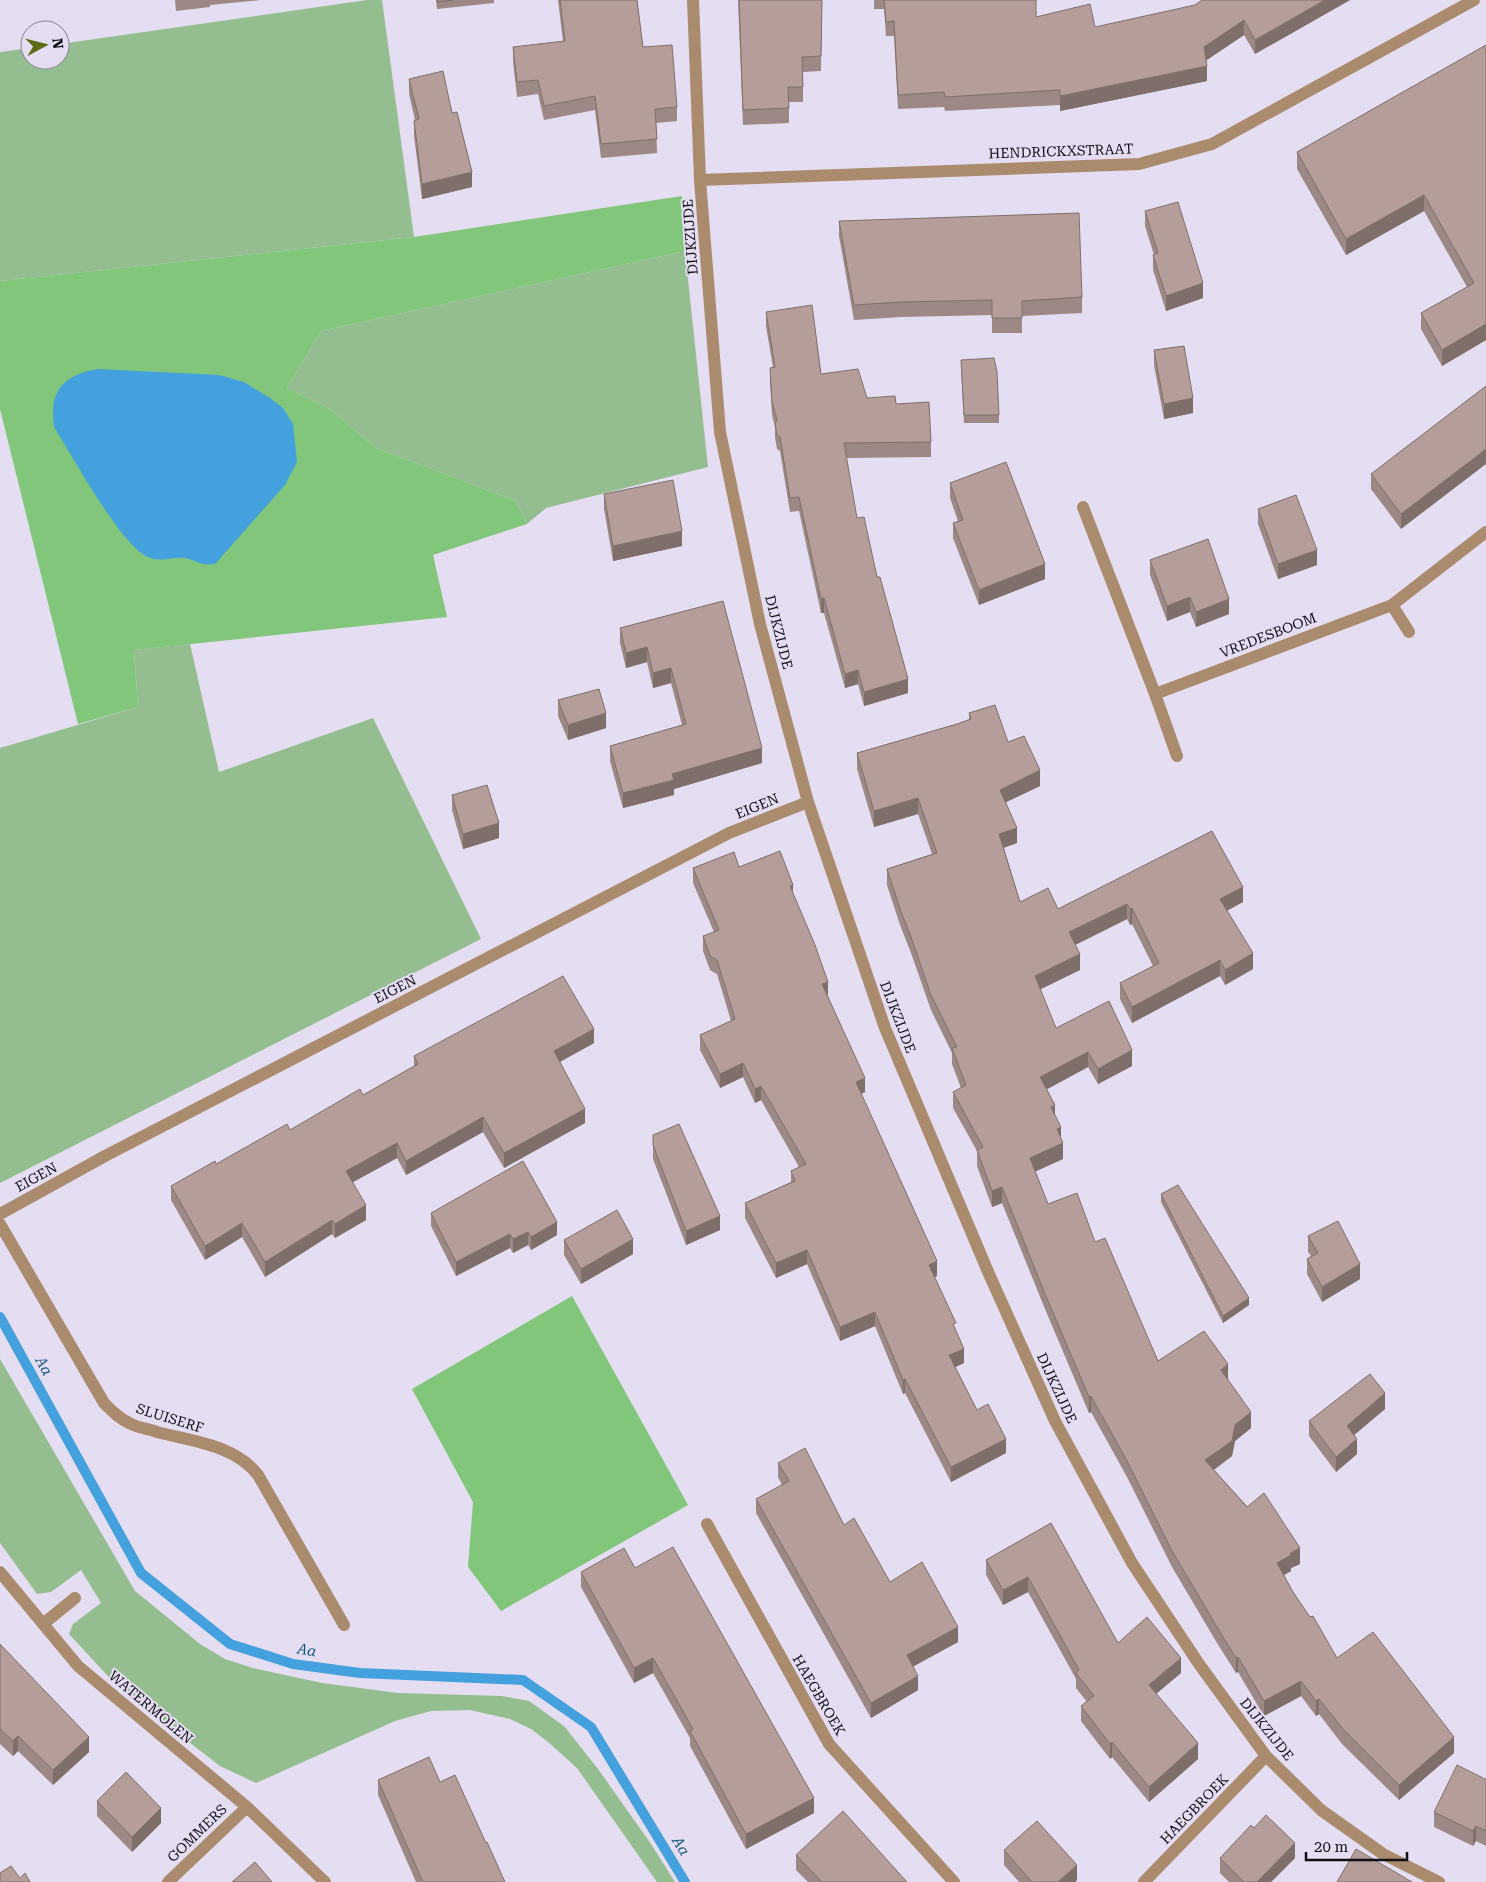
<svg xmlns="http://www.w3.org/2000/svg" width="1486" height="1882" font-family="'Roboto Serif',serif">
<style>
.green{fill:#94be90}
.forest{fill:#82c67b}
.water{fill:#45a0de}
.lines{fill:none;stroke-linecap:round;stroke-linejoin:round}
.stream{stroke:#45a0de;stroke-width:10}
.minor{stroke:#aa8b6d;stroke-width:12}
.wall{fill:#9c8884}
.shaded-wall{fill:#7f6f6b}
.building{fill:#b59e99;stroke:#7f6f6b}
.labels{text-anchor:middle;stroke-width:4;stroke-linejoin:round;paint-order:stroke}
.street-label{font-size:14px;fill:#110e15;stroke:#e5ddf2}
.water-label{font-size:15px;font-style:italic;fill:#145780;stroke:#e5ddf2}
</style>
<rect width="100%" height="100%" fill="#e5ddf2"/>
<!-- green -->
<path class="green" d="M 367,0 L 382,0 L 414,237 L 0,281 L 0,52 L 30,48 L 30,60 L 60,60 L 60,44 Z
M 685,251 L 708,467 L 546,508 L 527,524 L 516,501 L 376,448 L 330,409 L 287,388 L 321,331 Z
M 190,644 L 219,772 L 373,718 L 481,939 L 0,1183 L 0,748 L 138,707 L 134,650 Z
M 0,1359 L 135,1591 L 200,1644 L 225,1659 L 253,1668 L 322,1683 L 398,1693 L 502,1696 L 529,1701 L 564,1726 L 598,1769 L 651,1844 L 675,1882 L 657,1882 L 577,1768 L 548,1742 L 531,1729 L 510,1719 L 470,1710 L 431,1711 L 395,1721 L 256,1783 L 220,1766 L 119,1688 L 69,1634 L 73,1624 L 101,1603 L 81,1570 L 51,1592 L 37,1594 L 0,1543 Z"/>
<!-- forest -->
<path class="forest" d="M 682,196 L 685,251 L 321,331 L 287,388 L 330,409 L 376,448 L 516,501 L 527,524 L 433,555 L 447,617 L 134,650 L 138,707 L 78,724 L 0,409 L 0,281 L 414,237 Z
M 572,1296 L 688,1505 L 501,1611 L 468,1567 L 473,1502 L 412,1389 Z"/>
<!-- water -->
<path class="water" d="M 98,369 L 219,375 L 244,382 L 270,398 L 283,408 L 293,424 L 297,462 L 285,485 L 215,564 C 199,566 199,561 185,558 C 172,556 162,563 148,557 C 121,546 72,455 54,427 C 49,392 62,375 98,369 Z"/>
<g class="lines">
<!-- stream -->
<path class="stream" d="M 0,1317 L 141,1573 L 230,1644 L 293,1664 L 360,1673 L 523,1680 L 591,1727 L 685,1882"/>
<!-- minor -->
<path class="minor" d="M 693,0 L 700,180 L 720,432 L 760,624 L 808,802 L 885,1028 L 989,1274 L 1055,1421 L 1132,1563 L 1199,1664 L 1266,1756 L 1321,1810 L 1383,1854 L 1439,1882
M 700,180 L 1139,164 L 1212,144 L 1474,0
M 1083,507 L 1155,694
M 1392,605 L 1409,632
M 1177,756 L 1155,694 L 1392,605 L 1486,532
M 0,1214 L 105,1156 L 729,833 L 808,802
M 0,1224 L 104,1403 C 113,1412 120,1419 131,1424 C 139,1428 149,1429 157,1432 C 192,1441 235,1445 258,1475 L 344,1625
M 707,1524 L 829,1744 L 954,1882
M 0,1572 L 78,1666 L 247,1807 L 325,1882
M 43,1624 L 75,1598
M 168,1882 L 247,1807
M 1144,1882 L 1266,1756"/>
</g>
<!-- wall -->
<path class="wall" d="M 175,0 L 261,0 L 210,5 L 210,7 L 176,11 Z
M 436,0 L 494,0 L 494,3 L 437,9 Z
M 558,0 L 637,0 L 643,47 L 677,107 L 677,121 L 656,123 L 657,153 L 601,158 L 595,110 L 544,120 L 538,94 L 517,97 L 513,61 L 513,47 L 563,41 Z
M 738,0 L 822,0 L 821,71 L 803,72 L 803,102 L 789,102 L 789,123 L 743,125 Z
M 874,0 L 1036,0 L 1036,17 L 1095,27 L 1350,0 L 1255,54 L 1244,35 L 1206,60 L 1207,81 L 1060,111 L 1060,105 L 945,111 L 944,107 L 898,109 L 894,36 L 886,36 L 884,9 L 874,9 Z
M 1486,45 L 1486,340 L 1442,366 L 1421,329 L 1421,313 L 1467,287 L 1424,211 L 1346,255 L 1297,169 L 1297,152 Z
M 409,79 L 452,113 L 472,187 L 422,199 L 414,136 L 414,121 L 415,120 L 409,94 Z
M 1145,211 L 1203,298 L 1166,311 L 1153,270 L 1153,255 L 1154,255 L 1145,226 Z
M 839,221 L 1082,297 L 1082,313 L 1022,316 L 1022,333 L 992,333 L 992,315 L 901,317 L 854,320 L 839,236 Z
M 766,312 L 821,374 L 867,398 L 896,404 L 931,442 L 931,457 L 846,458 L 857,518 L 877,577 L 908,693 L 864,706 L 858,684 L 845,688 L 824,613 L 821,613 L 799,511 L 790,512 L 780,451 L 777,449 L 775,437 L 775,427 L 772,415 L 770,382 L 770,368 L 773,367 L 766,326 Z
M 1154,350 L 1193,413 L 1164,419 L 1154,365 Z
M 961,367 L 999,415 L 999,423 L 964,423 Z
M 1486,386 L 1401,529 L 1371,489 L 1371,474 Z
M 950,483 L 1045,579 L 979,605 L 953,538 L 953,523 L 958,521 L 950,498 Z
M 604,494 L 682,546 L 613,561 L 604,509 Z
M 1258,509 L 1317,565 L 1278,579 L 1258,524 Z
M 1150,560 L 1229,614 L 1196,627 L 1190,612 L 1167,621 L 1150,575 Z
M 723,601 L 762,763 L 674,789 L 674,795 L 623,808 L 610,761 L 610,746 L 682,725 L 671,683 L 653,688 L 647,662 L 626,668 L 620,643 L 620,628 Z
M 558,700 L 606,728 L 568,740 L 558,716 Z
M 969,713 L 1008,742 L 1040,786 L 1006,802 L 1017,843 L 1004,848 L 1020,902 L 1058,909 L 1212,831 L 1243,902 L 1227,911 L 1253,969 L 1225,985 L 1220,976 L 1132,1023 L 1120,999 L 1120,983 L 1153,966 L 1132,924 L 1130,925 L 1127,919 L 1075,945 L 1080,970 L 1040,989 L 1056,1028 L 1132,1066 L 1098,1084 L 1088,1067 L 1047,1089 L 1055,1116 L 1061,1137 L 1063,1159 L 1035,1171 L 1048,1204 L 1095,1242 L 1158,1361 L 1228,1380 L 1251,1428 L 1235,1441 L 1232,1456 L 1214,1470 L 1300,1564 L 1291,1568 L 1291,1571 L 1284,1575 L 1293,1592 L 1337,1658 L 1454,1753 L 1399,1800 L 1342,1744 L 1319,1714 L 1316,1716 L 1301,1696 L 1264,1716 L 1238,1672 L 1236,1673 L 1217,1643 L 1172,1567 L 1127,1477 L 1091,1412 L 1089,1413 L 1045,1309 L 1002,1203 L 992,1207 L 977,1166 L 977,1151 L 953,1108 L 953,1092 L 961,1088 L 952,1064 L 952,1053 L 931,1010 L 911,953 L 900,925 L 887,885 L 887,869 L 932,854 L 918,814 L 874,827 L 857,769 L 857,753 L 957,724 L 969,720 Z
M 452,795 L 499,838 L 463,849 L 452,810 Z
M 739,867 L 793,893 L 828,996 L 865,1092 L 861,1094 L 937,1276 L 935,1277 L 956,1330 L 964,1363 L 955,1367 L 977,1410 L 1006,1453 L 951,1482 L 905,1393 L 903,1394 L 875,1326 L 840,1341 L 807,1264 L 776,1278 L 745,1218 L 745,1203 L 791,1182 L 791,1171 L 799,1167 L 761,1100 L 755,1103 L 743,1077 L 720,1088 L 700,1050 L 700,1035 L 731,1021 L 717,974 L 710,970 L 703,951 L 703,936 L 714,932 L 693,883 L 693,868 Z
M 594,1043 L 560,1062 L 585,1123 L 504,1168 L 483,1132 L 406,1175 L 397,1158 L 353,1182 L 366,1220 L 335,1238 L 332,1234 L 265,1277 L 242,1237 L 205,1260 L 171,1200 L 171,1186 L 363,1095 L 414,1066 L 414,1056 Z
M 653,1135 L 720,1230 L 686,1245 L 653,1159 Z
M 1161,1194 L 1249,1305 L 1223,1323 L 1161,1202 Z
M 431,1213 L 557,1235 L 531,1250 L 528,1245 L 513,1253 L 510,1248 L 456,1276 L 431,1226 Z
M 1308,1236 L 1360,1279 L 1322,1302 L 1307,1274 L 1307,1259 L 1311,1256 L 1308,1252 Z
M 564,1240 L 633,1254 L 581,1284 L 564,1255 Z
M 1385,1409 L 1354,1435 L 1357,1454 L 1336,1472 L 1309,1436 L 1309,1421 Z
M 778,1463 L 844,1525 L 890,1582 L 958,1642 L 913,1666 L 918,1690 L 871,1718 L 756,1513 L 756,1499 L 782,1485 L 778,1477 Z
M 1051,1523 L 1118,1643 L 1181,1673 L 1156,1693 L 1198,1759 L 1149,1802 L 1112,1757 L 1110,1759 L 1081,1721 L 1081,1706 L 1087,1702 L 1076,1688 L 1076,1679 L 1028,1592 L 1003,1605 L 986,1575 L 986,1560 Z
M 635,1568 L 814,1813 L 746,1849 L 690,1746 L 690,1738 L 653,1673 L 634,1683 L 581,1587 L 581,1572 Z
M 0,1644 L 89,1752 L 53,1785 L 18,1751 L 13,1756 L 0,1744 Z
M 1486,1779 L 1486,1846 L 1476,1841 L 1473,1846 L 1434,1827 L 1434,1812 Z
M 378,1780 L 440,1782 L 486,1843 L 505,1882 L 416,1882 L 378,1795 Z
M 97,1801 L 161,1823 L 132,1852 L 97,1816 Z
M 1254,1828 L 1295,1858 L 1271,1882 L 1229,1882 L 1220,1873 L 1220,1858 Z
M 1004,1850 L 1077,1880 L 1075,1882 L 1019,1882 L 1004,1865 Z
M 796,1855 L 907,1882 L 808,1882 L 796,1870 Z"/>
<!-- shaded-wall -->
<path class="shaded-wall" d="M 1325,0 L 1350,0 L 1255,54 L 1255,40 Z
M 1244,20 L 1244,35 L 1204,62 L 1204,47 Z
M 1207,66 L 1207,81 L 1060,111 L 1060,96 Z
M 472,172 L 472,187 L 422,199 L 422,184 Z
M 1424,195 L 1424,211 L 1346,255 L 1346,239 Z
M 1203,283 L 1203,298 L 1166,311 L 1166,296 Z
M 1486,324 L 1486,340 L 1442,366 L 1442,350 Z
M 1193,398 L 1193,413 L 1164,419 L 1164,404 Z
M 1486,449 L 1486,464 L 1401,529 L 1401,514 Z
M 682,531 L 682,546 L 613,561 L 613,546 Z
M 1317,550 L 1317,565 L 1278,579 L 1278,564 Z
M 1045,564 L 1045,579 L 979,605 L 979,590 Z
M 1190,597 L 1190,612 L 1167,621 L 1167,606 Z
M 824,598 L 824,613 L 821,613 L 821,599 Z
M 1229,599 L 1229,614 L 1196,627 L 1196,612 Z
M 647,647 L 647,662 L 626,668 L 626,653 Z
M 671,668 L 671,683 L 653,688 L 653,673 Z
M 858,670 L 858,684 L 845,688 L 845,674 Z
M 908,679 L 908,693 L 864,706 L 864,692 Z
M 606,713 L 606,728 L 568,740 L 568,725 Z
M 762,748 L 762,763 L 674,789 L 674,795 L 623,808 L 623,793 L 672,774 Z
M 1040,770 L 1040,786 L 1000,805 L 1000,790 Z
M 918,798 L 918,814 L 874,827 L 874,811 Z
M 499,823 L 499,838 L 463,849 L 463,834 Z
M 1017,828 L 1017,843 L 999,849 L 999,834 Z
M 793,885 L 793,899 L 790,886 Z
M 1243,887 L 1243,902 L 1220,914 L 1220,899 Z
M 1127,904 L 1127,919 L 1069,948 L 1069,932 Z
M 1132,908 L 1132,924 L 1130,925 L 1130,909 Z
M 1253,953 L 1253,969 L 1225,985 L 1225,970 Z
M 1080,954 L 1080,970 L 1035,992 L 1035,976 Z
M 1220,960 L 1220,976 L 1132,1023 L 1132,1007 Z
M 828,982 L 828,996 L 822,984 Z
M 594,1029 L 594,1043 L 554,1065 L 554,1051 Z
M 1132,1050 L 1132,1066 L 1098,1084 L 1098,1069 Z
M 1088,1052 L 1088,1067 L 1040,1093 L 1040,1077 Z
M 743,1063 L 743,1077 L 720,1088 L 720,1074 Z
M 865,1078 L 865,1092 L 856,1096 L 856,1082 Z
M 761,1086 L 761,1100 L 755,1103 L 755,1089 Z
M 1055,1105 L 1055,1120 L 1051,1107 Z
M 585,1109 L 585,1123 L 504,1168 L 504,1153 Z
M 483,1117 L 483,1132 L 406,1175 L 406,1161 Z
M 1061,1127 L 1061,1143 L 1057,1129 Z
M 397,1143 L 397,1158 L 346,1186 L 346,1171 Z
M 1063,1143 L 1063,1159 L 1030,1174 L 1030,1158 Z
M 1002,1187 L 1002,1203 L 992,1207 L 992,1191 Z
M 366,1205 L 366,1220 L 335,1238 L 335,1224 Z
M 720,1216 L 720,1230 L 686,1245 L 686,1231 Z
M 332,1220 L 332,1234 L 265,1277 L 265,1262 Z
M 557,1222 L 557,1235 L 531,1250 L 531,1237 Z
M 242,1223 L 242,1237 L 205,1260 L 205,1246 Z
M 528,1232 L 528,1245 L 513,1253 L 513,1239 Z
M 510,1234 L 510,1248 L 456,1276 L 456,1262 Z
M 633,1239 L 633,1254 L 581,1284 L 581,1269 Z
M 807,1250 L 807,1264 L 776,1278 L 776,1263 Z
M 937,1261 L 937,1276 L 929,1279 L 929,1265 Z
M 1360,1264 L 1360,1279 L 1322,1302 L 1322,1287 Z
M 1249,1298 L 1249,1305 L 1223,1323 L 1223,1316 Z
M 875,1312 L 875,1326 L 840,1341 L 840,1327 Z
M 964,1349 L 964,1363 L 949,1370 L 949,1355 Z
M 1228,1364 L 1228,1380 L 1221,1370 Z
M 905,1379 L 905,1393 L 903,1394 L 903,1380 Z
M 1385,1393 L 1385,1409 L 1347,1441 L 1347,1426 Z
M 1091,1396 L 1091,1412 L 1089,1413 L 1089,1397 Z
M 1251,1412 L 1251,1428 L 1235,1441 L 1232,1456 L 1205,1476 L 1205,1460 L 1235,1425 Z
M 1006,1439 L 1006,1453 L 951,1482 L 951,1467 Z
M 1357,1439 L 1357,1454 L 1336,1472 L 1336,1457 Z
M 1300,1548 L 1300,1564 L 1291,1568 L 1291,1571 L 1277,1579 L 1277,1563 L 1290,1553 Z
M 1028,1577 L 1028,1592 L 1003,1605 L 1003,1590 Z
M 958,1627 L 958,1642 L 907,1670 L 907,1655 Z
M 1238,1657 L 1238,1672 L 1236,1673 L 1236,1658 Z
M 653,1658 L 653,1673 L 634,1683 L 634,1668 Z
M 1181,1658 L 1181,1673 L 1149,1700 L 1149,1685 Z
M 918,1676 L 918,1690 L 871,1718 L 871,1703 Z
M 1301,1681 L 1301,1696 L 1264,1716 L 1264,1701 Z
M 1319,1699 L 1319,1714 L 1316,1716 L 1316,1701 Z
M 18,1736 L 18,1751 L 13,1756 L 13,1741 Z
M 89,1737 L 89,1752 L 53,1785 L 53,1770 Z
M 1454,1737 L 1454,1753 L 1399,1800 L 1399,1785 Z
M 1112,1742 L 1112,1757 L 1110,1759 L 1110,1744 Z
M 1198,1743 L 1198,1759 L 1149,1802 L 1149,1787 Z
M 814,1798 L 814,1813 L 746,1849 L 746,1834 Z
M 161,1808 L 161,1823 L 132,1852 L 132,1837 Z
M 1476,1826 L 1476,1841 L 1473,1846 L 1473,1831 Z
M 1295,1843 L 1295,1858 L 1271,1882 L 1257,1882 Z
M 1077,1865 L 1077,1880 L 1075,1882 L 1058,1882 Z"/>
<!-- building -->
<path class="building" d="M 437,0 L 453,0 L 437,2 Z
M 560,0 L 637,0 L 643,47 L 672,45 L 677,107 L 655,109 L 657,139 L 601,144 L 595,96 L 544,106 L 538,80 L 517,82 L 513,47 L 565,41 Z
M 739,0 L 822,0 L 821,56 L 802,57 L 803,87 L 788,87 L 789,108 L 743,110 Z
M 884,0 L 1036,0 L 1036,17 L 1090,4 L 1095,27 L 1195,5 L 1202,0 L 1325,0 L 1255,40 L 1244,20 L 1204,47 L 1207,66 L 1060,96 L 1060,90 L 945,97 L 944,92 L 898,95 L 894,21 L 886,22 Z
M 1486,45 L 1486,324 L 1442,350 L 1421,313 L 1474,283 L 1424,195 L 1346,239 L 1297,152 Z
M 443,71 L 452,113 L 457,112 L 472,172 L 422,184 L 414,121 L 419,119 L 409,79 Z
M 1178,202 L 1203,283 L 1166,296 L 1153,255 L 1158,253 L 1145,211 Z
M 1079,213 L 1082,297 L 1022,301 L 1022,318 L 992,318 L 992,300 L 901,302 L 854,305 L 839,221 Z
M 812,305 L 821,374 L 858,369 L 867,398 L 895,396 L 896,404 L 929,402 L 931,442 L 844,443 L 857,518 L 864,517 L 877,577 L 880,577 L 908,679 L 864,692 L 858,670 L 845,674 L 824,598 L 821,599 L 799,497 L 790,498 L 780,437 L 777,435 L 775,423 L 777,420 L 772,401 L 770,368 L 775,367 L 766,312 Z
M 1184,346 L 1193,398 L 1164,404 L 1154,350 Z
M 994,358 L 997,372 L 999,415 L 964,415 L 961,360 Z
M 1486,386 L 1486,449 L 1401,514 L 1371,474 Z
M 1006,462 L 1045,564 L 979,590 L 953,523 L 963,520 L 950,483 Z
M 673,480 L 682,531 L 613,546 L 604,494 Z
M 1296,495 L 1317,550 L 1278,564 L 1258,509 Z
M 1208,539 L 1229,599 L 1196,612 L 1190,597 L 1167,606 L 1150,560 Z
M 723,601 L 762,748 L 672,774 L 674,780 L 623,793 L 610,746 L 686,724 L 671,668 L 653,673 L 647,647 L 626,653 L 620,628 Z
M 599,689 L 606,713 L 568,725 L 558,700 Z
M 995,705 L 1008,742 L 1024,736 L 1040,770 L 1000,790 L 1017,828 L 999,834 L 1020,902 L 1048,888 L 1058,909 L 1212,831 L 1243,887 L 1220,899 L 1253,953 L 1225,970 L 1220,960 L 1132,1007 L 1120,983 L 1159,963 L 1132,908 L 1130,909 L 1127,904 L 1069,932 L 1080,954 L 1035,976 L 1056,1028 L 1109,1001 L 1132,1050 L 1098,1069 L 1088,1052 L 1040,1077 L 1055,1105 L 1051,1107 L 1061,1127 L 1057,1129 L 1063,1143 L 1030,1158 L 1048,1204 L 1077,1193 L 1095,1242 L 1105,1238 L 1158,1361 L 1204,1331 L 1228,1364 L 1221,1370 L 1251,1412 L 1235,1425 L 1232,1441 L 1205,1460 L 1247,1507 L 1264,1493 L 1300,1548 L 1290,1553 L 1291,1555 L 1277,1563 L 1293,1592 L 1310,1617 L 1313,1616 L 1337,1658 L 1373,1632 L 1454,1737 L 1399,1785 L 1342,1728 L 1319,1699 L 1316,1701 L 1301,1681 L 1264,1701 L 1238,1657 L 1236,1658 L 1217,1627 L 1172,1551 L 1127,1461 L 1091,1396 L 1089,1397 L 1045,1294 L 1002,1187 L 992,1191 L 977,1150 L 983,1147 L 953,1092 L 966,1085 L 952,1048 L 957,1047 L 931,995 L 911,937 L 900,909 L 887,869 L 937,853 L 918,798 L 874,811 L 857,753 L 957,724 L 971,719 L 969,713 Z
M 487,785 L 499,823 L 463,834 L 452,795 Z
M 780,851 L 793,885 L 790,886 L 815,945 L 828,982 L 822,984 L 865,1078 L 856,1082 L 937,1261 L 929,1265 L 956,1323 L 953,1324 L 964,1349 L 949,1355 L 977,1410 L 988,1404 L 1006,1439 L 951,1467 L 905,1379 L 903,1380 L 875,1312 L 840,1327 L 807,1250 L 776,1263 L 745,1203 L 795,1181 L 791,1171 L 806,1164 L 761,1086 L 755,1089 L 743,1063 L 720,1074 L 700,1035 L 735,1019 L 717,960 L 710,956 L 703,936 L 719,930 L 693,868 L 734,852 L 739,867 Z
M 563,976 L 594,1029 L 554,1051 L 585,1109 L 504,1153 L 483,1117 L 406,1161 L 397,1143 L 346,1171 L 366,1205 L 335,1224 L 332,1220 L 265,1262 L 242,1223 L 205,1246 L 171,1186 L 215,1161 L 216,1164 L 287,1124 L 290,1130 L 360,1089 L 363,1095 L 418,1064 L 414,1056 Z
M 679,1124 L 720,1216 L 686,1231 L 653,1145 L 653,1135 Z
M 523,1161 L 557,1222 L 531,1237 L 528,1232 L 513,1239 L 510,1234 L 456,1262 L 431,1213 Z
M 1178,1185 L 1249,1298 L 1223,1316 L 1161,1194 Z
M 617,1210 L 633,1239 L 581,1269 L 564,1240 Z
M 1338,1221 L 1360,1264 L 1322,1287 L 1307,1259 L 1318,1253 L 1308,1236 Z
M 1370,1374 L 1385,1393 L 1347,1426 L 1357,1439 L 1336,1457 L 1309,1421 Z
M 805,1448 L 844,1525 L 854,1518 L 890,1582 L 922,1562 L 958,1627 L 907,1655 L 918,1676 L 871,1703 L 756,1499 L 789,1481 L 778,1463 Z
M 1051,1523 L 1118,1643 L 1147,1617 L 1181,1658 L 1149,1685 L 1198,1743 L 1149,1787 L 1112,1742 L 1110,1744 L 1081,1706 L 1094,1696 L 1076,1673 L 1079,1670 L 1028,1577 L 1003,1590 L 986,1560 Z
M 673,1547 L 814,1798 L 746,1834 L 690,1731 L 693,1729 L 653,1658 L 634,1668 L 581,1572 L 624,1548 L 635,1568 Z
M 0,1644 L 89,1737 L 53,1770 L 18,1736 L 13,1741 L 0,1729 Z
M 429,1757 L 440,1782 L 455,1775 L 486,1843 L 487,1842 L 505,1882 L 423,1882 L 378,1780 Z
M 1457,1765 L 1485,1779 L 1486,1779 L 1486,1831 L 1476,1826 L 1473,1831 L 1434,1812 Z
M 126,1772 L 161,1808 L 132,1837 L 97,1801 Z
M 843,1811 L 907,1882 L 822,1882 L 796,1855 Z
M 1266,1815 L 1295,1843 L 1257,1882 L 1244,1882 L 1220,1858 L 1251,1825 L 1254,1828 Z
M 1037,1821 L 1077,1865 L 1058,1882 L 1032,1882 L 1004,1850 Z
M 1356,1849 L 1412,1882 L 1337,1882 Z
M 255,1862 L 272,1882 L 232,1882 Z
M 11,1866 L 20,1878 L 25,1873 L 30,1882 L 0,1882 L 0,1873 Z"/>
<g class="labels">
<!-- street labels -->
<g class="street-label">
<text transform="translate(1061 151) rotate(-2)" y="5">HENDRICKXSTRAAT</text>
<text transform="translate(690 237) rotate(-94)" y="5">DIJKZIJDE</text>
<text transform="translate(779 632) rotate(76)" y="5">DIJKZIJDE</text>
<text transform="translate(1268 635) rotate(-21)" y="5">VREDESBOOM</text>
<text transform="translate(757 806) rotate(-22)" y="5">EIGEN</text>
<text transform="translate(395 989) rotate(-27)" y="5">EIGEN</text>
<text transform="translate(898 1017) rotate(69)" y="5">DIJKZIJDE</text>
<text transform="translate(36 1177) rotate(-29)" y="5">EIGEN</text>
<text transform="translate(1057 1388) rotate(65)" y="5">DIJKZIJDE</text>
<text transform="translate(170 1418) rotate(17)" y="5">SLUISERF</text>
<text transform="translate(819 1695) rotate(60)" y="5">HAEGBROEK</text>
<text transform="translate(151 1707) rotate(40)" y="5">WATERMOLEN</text>
<text transform="translate(1267 1729) rotate(51)" y="5">DIJKZIJDE</text>
<text transform="translate(1194 1809) rotate(-46)" y="5">HAEGBROEK</text>
<text transform="translate(197 1833) rotate(-44)" y="5">GOMMERS</text>
</g>
<!-- water labels -->
<g class="water-label">
<text transform="translate(44 1366) rotate(61)" y="5">Aa</text>
<text transform="translate(307 1650) rotate(10)" y="5">Aa</text>
<text transform="translate(681 1846) rotate(59)" y="5">Aa</text>
</g>
</g>
<!-- north arrow -->
<g transform="translate(45 45) rotate(83)"><circle r="24" fill="#e5ddf2" stroke="#908a9a"/>
<path d="M0-4L9 19L0 12L-9 19Z" fill="#606c15"/>
<text y="-8" font-size="14" font-weight="bold" text-anchor="middle" fill="#110e15">N</text>
</g>
<!-- scale -->
<path d="M1306 1852v8h101v-8" fill="none" stroke="#110e15" stroke-width="2.5"/>
<text x="1314" y="1852" font-size="15" fill="#110e15" stroke="#e5ddf2" stroke-width="4" paint-order="stroke">20 m</text>
</svg>
